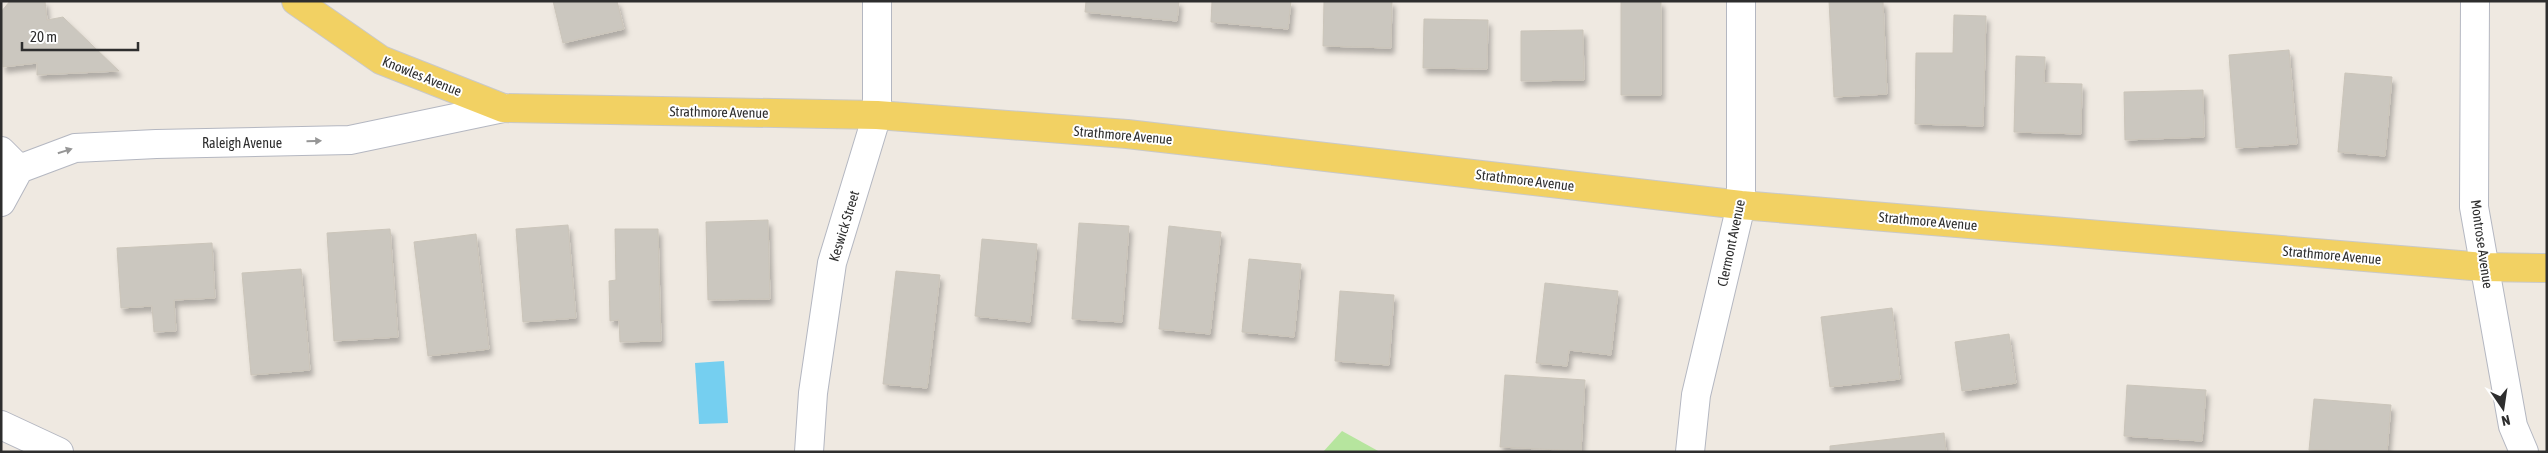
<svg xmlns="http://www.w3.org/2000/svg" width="2548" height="453" font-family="'Asap Condensed',sans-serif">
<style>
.green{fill:#b6e59e}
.water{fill:#75cff0}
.building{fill:#cbc7bf;stroke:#cbc5ba;filter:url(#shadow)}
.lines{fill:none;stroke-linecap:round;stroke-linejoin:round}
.minor-casing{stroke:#b4b7c1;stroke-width:30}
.major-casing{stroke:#c9c9c9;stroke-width:30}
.minor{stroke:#fff;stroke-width:28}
.major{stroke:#f2d163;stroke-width:28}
.oneway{fill:#969696}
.labels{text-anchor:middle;stroke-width:4;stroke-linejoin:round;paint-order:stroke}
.street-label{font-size:14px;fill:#2e2e2e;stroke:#fff}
</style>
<defs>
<filter id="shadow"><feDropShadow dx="3" dy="5.5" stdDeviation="2.5" flood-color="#0004"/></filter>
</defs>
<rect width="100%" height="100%" fill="#efe9e1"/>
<!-- green -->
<path class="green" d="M 1342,431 L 1380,452 L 1323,452 Z"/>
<!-- water -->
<path class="water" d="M 724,361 L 728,423 L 699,424 L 695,363 Z"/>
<!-- building -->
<path class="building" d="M 10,1 L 45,1 L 47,20 L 63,17 L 119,71 L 37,75 L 37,63 L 3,67 L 1,12 Z
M 553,1 L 617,1 L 624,29 L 563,43 Z
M 1086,1 L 1179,1 L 1177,21 L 1085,12 Z
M 1212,1 L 1291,1 L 1288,29 L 1211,22 Z
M 1324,1 L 1392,1 L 1391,48 L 1323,46 Z
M 1621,1 L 1661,1 L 1661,95 L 1621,95 Z
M 1829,1 L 1883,1 L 1887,94 L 1834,97 Z
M 1954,15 L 1986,16 L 1983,126 L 1915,124 L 1916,53 L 1953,53 Z
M 1424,19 L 1488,20 L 1487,69 L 1423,68 Z
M 1583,30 L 1584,80 L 1521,81 L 1521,31 Z
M 2289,50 L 2297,144 L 2236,148 L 2229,55 Z
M 2016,56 L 2045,57 L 2044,83 L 2082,84 L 2081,134 L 2014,132 Z
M 2345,73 L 2392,77 L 2385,156 L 2338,152 Z
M 2203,90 L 2204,137 L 2125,140 L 2124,92 Z
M 768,220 L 770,299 L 708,300 L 706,222 Z
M 1079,223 L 1129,226 L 1122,322 L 1072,319 Z
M 568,225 L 576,318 L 523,322 L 516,229 Z
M 1169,226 L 1221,232 L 1210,334 L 1159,329 Z
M 390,229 L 398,337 L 334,341 L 327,233 Z
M 615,229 L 658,229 L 661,341 L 620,342 L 619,320 L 610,321 L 609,281 L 616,280 Z
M 476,234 L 489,349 L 428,356 L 414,242 Z
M 982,239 L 1037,244 L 1030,322 L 975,316 Z
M 212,243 L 215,298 L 174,300 L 176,331 L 154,332 L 152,306 L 121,308 L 117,248 Z
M 1249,259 L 1301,264 L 1294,337 L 1242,332 Z
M 301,269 L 310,370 L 251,375 L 242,273 Z
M 896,271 L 940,275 L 927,388 L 883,384 Z
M 1545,283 L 1618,291 L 1611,355 L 1569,350 L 1567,366 L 1536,363 Z
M 1340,291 L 1394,295 L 1389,365 L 1335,361 Z
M 1892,308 L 1900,379 L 1830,387 L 1821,317 Z
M 2009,334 L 2016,383 L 1962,391 L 1955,342 Z
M 1505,375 L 1585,380 L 1581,451 L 1500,447 Z
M 2127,385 L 2206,390 L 2202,441 L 2124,436 Z
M 2314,399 L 2391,405 L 2387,452 L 2309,450 Z
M 1944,433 L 1946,452 L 1830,452 L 1830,446 Z"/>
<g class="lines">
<defs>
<path id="minor" d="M 2475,1 L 2474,207 L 2513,426 L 2524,452
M 1,151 L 19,169
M 1,202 L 19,169 L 75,148 L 156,144 L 350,140 L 503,108
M 1,425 L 59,452
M 809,452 L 813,393 L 832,263 L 877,115 L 877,1
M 1690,452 L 1696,395 L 1741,205 L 1741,1"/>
<path id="major" d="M 296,1 L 381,60 L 503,108 L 877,115 L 1127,134 L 1741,205 L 2484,267 L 2547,268"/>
</defs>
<!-- minor casing -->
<use href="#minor" class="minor-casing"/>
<!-- major casing -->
<use href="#major" class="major-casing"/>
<!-- minor -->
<use href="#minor" class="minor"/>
<!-- major -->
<use href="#major" class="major"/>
</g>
<!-- one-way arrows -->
<defs><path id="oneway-solid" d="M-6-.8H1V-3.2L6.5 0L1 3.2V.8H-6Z" transform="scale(1.25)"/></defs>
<g class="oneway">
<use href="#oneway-solid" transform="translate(314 141) rotate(-2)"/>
<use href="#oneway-solid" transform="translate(65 151) rotate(-17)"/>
</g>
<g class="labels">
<!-- street labels -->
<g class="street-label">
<text transform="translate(422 76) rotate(22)" y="5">Knowles Avenue</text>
<text transform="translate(719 112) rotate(1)" y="5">Strathmore Avenue</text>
<text transform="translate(1123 135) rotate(5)" y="5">Strathmore Avenue</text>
<text x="242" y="148">Raleigh Avenue</text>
<text transform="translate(1525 180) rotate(7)" y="5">Strathmore Avenue</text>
<text transform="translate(1928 221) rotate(5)" y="5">Strathmore Avenue</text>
<text transform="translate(844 226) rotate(-73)" y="5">Keswick Street</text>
<text transform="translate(1731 243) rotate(-78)" y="5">Clermont Avenue</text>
<text transform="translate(2482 244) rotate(82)" y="5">Montrose Avenue</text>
<text transform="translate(2332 255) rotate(5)" y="5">Strathmore Avenue</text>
</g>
</g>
<!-- border -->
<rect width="2548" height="453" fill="none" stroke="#2e2e2e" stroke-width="5"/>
<!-- north arrow -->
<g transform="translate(2503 408) rotate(167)" stroke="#ffffff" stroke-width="4" paint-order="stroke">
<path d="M0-4L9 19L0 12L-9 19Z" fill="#2e2e2e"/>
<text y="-8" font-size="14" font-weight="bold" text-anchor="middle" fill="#2e2e2e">N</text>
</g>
<!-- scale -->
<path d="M22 42v8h116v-8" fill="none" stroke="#2e2e2e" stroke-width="2.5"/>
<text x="30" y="42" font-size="15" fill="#2e2e2e" stroke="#ffffff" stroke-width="4" paint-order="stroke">20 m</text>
</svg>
